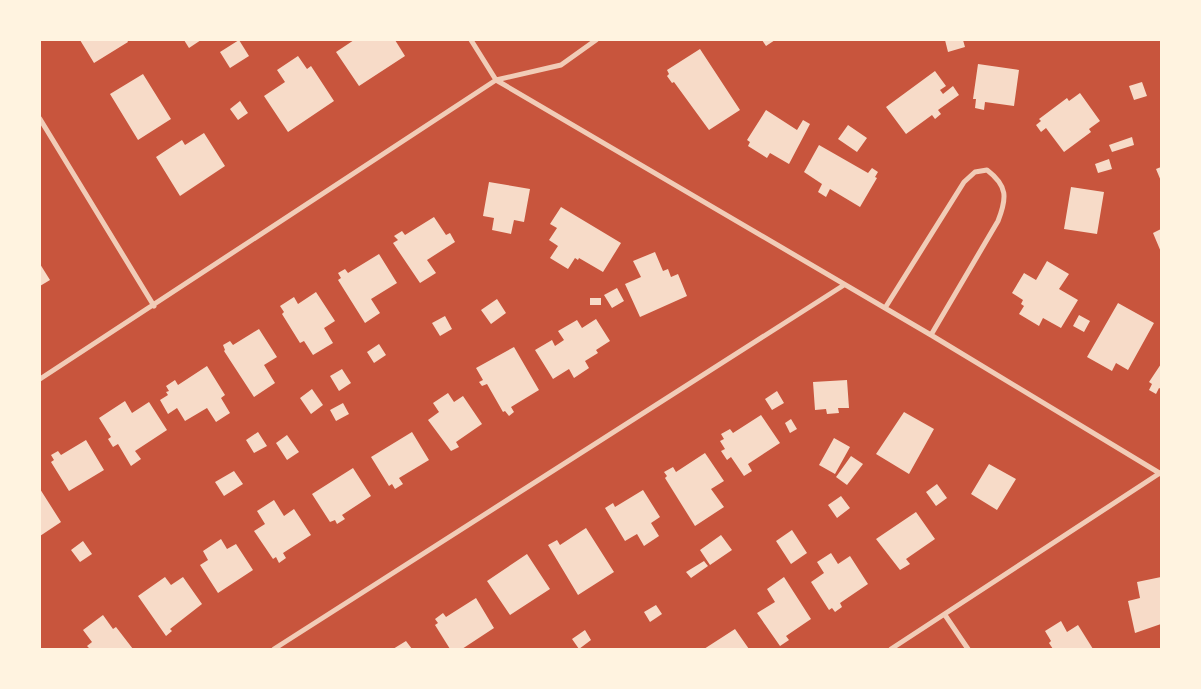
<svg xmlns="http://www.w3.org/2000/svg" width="1201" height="689" font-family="Overpass,sans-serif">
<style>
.building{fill:#f7dbc8}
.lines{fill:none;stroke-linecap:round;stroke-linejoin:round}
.minor{stroke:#f1ccb7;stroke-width:5}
</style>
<rect width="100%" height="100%" fill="#c8553d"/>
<!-- building -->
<path class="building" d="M 80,40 L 127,40 L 128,42 L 94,63 Z
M 184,40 L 201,40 L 189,48 Z
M 239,40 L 249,56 L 230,68 L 220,52 Z
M 354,40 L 395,40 L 405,56 L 359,86 L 336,52 Z
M 762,40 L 775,40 L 766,46 Z
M 945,40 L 963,40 L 965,47 L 948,52 Z
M 700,49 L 740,110 L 709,130 L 674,82 L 672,83 L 667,76 L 669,74 L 667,70 Z
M 298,56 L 307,69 L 311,66 L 334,101 L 288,132 L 264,96 L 285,82 L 277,70 Z
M 978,64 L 1019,70 L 1014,106 L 985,102 L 984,110 L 975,108 L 976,99 L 973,99 Z
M 935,71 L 946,86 L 940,90 L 943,94 L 953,86 L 959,95 L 938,110 L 941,114 L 935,119 L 932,115 L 906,134 L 886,107 Z
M 143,74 L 171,119 L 138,140 L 110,94 Z
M 1142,82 L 1147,96 L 1134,100 L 1129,86 Z
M 1080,93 L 1100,121 L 1089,129 L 1091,132 L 1064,152 L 1046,128 L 1041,132 L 1036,125 L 1041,121 L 1039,119 L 1067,98 L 1069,101 Z
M 240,101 L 248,113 L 238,120 L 230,109 Z
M 766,110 L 797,130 L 803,120 L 810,124 L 789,164 L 770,153 L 767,158 L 748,146 L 750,142 L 747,140 Z
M 848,125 L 867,138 L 857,152 L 838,139 Z
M 204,133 L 225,166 L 180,196 L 156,157 L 182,140 L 185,145 Z
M 1132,137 L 1134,145 L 1112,152 L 1109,145 Z
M 819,145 L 868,173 L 872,168 L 878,172 L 875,177 L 877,178 L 860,207 L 830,189 L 826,197 L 818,192 L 822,184 L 804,172 Z
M 1109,159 L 1112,169 L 1098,173 L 1095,164 Z
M 1161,167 L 1161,181 L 1156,169 Z
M 489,182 L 530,189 L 524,222 L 514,220 L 511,234 L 492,230 L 494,218 L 483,216 Z
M 1071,187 L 1104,192 L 1097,234 L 1064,229 Z
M 561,207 L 621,243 L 603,272 L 579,258 L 578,260 L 575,258 L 568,269 L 550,258 L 558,246 L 549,240 L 557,228 L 550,224 Z
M 434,217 L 446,235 L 450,233 L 455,242 L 427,260 L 436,273 L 420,283 L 393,243 L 398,240 L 394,236 L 402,231 L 405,235 Z
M 1161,229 L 1161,252 L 1153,233 Z
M 655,252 L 663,271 L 668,269 L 671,277 L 678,274 L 687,296 L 640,317 L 625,284 L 641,277 L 633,261 Z
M 379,254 L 397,283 L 371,299 L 380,313 L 365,323 L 338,280 L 341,278 L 338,273 L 345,269 L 348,273 Z
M 1047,261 L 1069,274 L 1059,289 L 1078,300 L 1061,328 L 1043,318 L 1039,326 L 1019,314 L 1024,306 L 1021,304 L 1023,300 L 1012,293 L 1024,273 L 1036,280 Z
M 40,264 L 50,280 L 40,286 Z
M 617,288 L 624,301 L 612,308 L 604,295 Z
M 316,292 L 335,321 L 324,328 L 333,343 L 313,355 L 304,341 L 300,343 L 282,314 L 284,312 L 280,306 L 294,297 L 298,304 Z
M 590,298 L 601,298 L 601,305 L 590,305 Z
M 497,299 L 506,313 L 491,324 L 481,310 Z
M 1118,303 L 1154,323 L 1128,370 L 1116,363 L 1112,371 L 1087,357 Z
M 1079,315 L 1090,321 L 1084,332 L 1073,326 Z
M 445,316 L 452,329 L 440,336 L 432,323 Z
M 596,319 L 610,341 L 596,350 L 598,353 L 585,361 L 589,368 L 574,378 L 569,369 L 553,379 L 535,350 L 552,340 L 555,346 L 564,340 L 558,331 L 577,320 L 582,328 Z
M 259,329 L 277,357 L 264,365 L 275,383 L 254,397 L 224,351 L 225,350 L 223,345 L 230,341 L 233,345 Z
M 379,344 L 386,355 L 374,363 L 367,352 Z
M 514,347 L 539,390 L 511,407 L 514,412 L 509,416 L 505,411 L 503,412 L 487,384 L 482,386 L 479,382 L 483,380 L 476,368 Z
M 1161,364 L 1161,389 L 1159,388 L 1156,394 L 1149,390 L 1152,384 L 1149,382 Z
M 207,366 L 225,395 L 221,398 L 230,413 L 216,422 L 207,408 L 185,421 L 177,408 L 168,414 L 160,400 L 168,395 L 166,392 L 169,391 L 166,386 L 175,380 L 178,385 Z
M 342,369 L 351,383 L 339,391 L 330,376 Z
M 847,380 L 849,408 L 838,408 L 839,413 L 827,414 L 826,409 L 815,410 L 813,382 Z
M 312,389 L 323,405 L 311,414 L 300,398 Z
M 777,391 L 784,403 L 772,410 L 765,399 Z
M 448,393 L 454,402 L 463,396 L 482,424 L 456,442 L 459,447 L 451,451 L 428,420 L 439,412 L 433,403 Z
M 125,401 L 132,413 L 149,402 L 167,430 L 135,451 L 141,459 L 131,466 L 118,444 L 113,447 L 108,439 L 111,437 L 99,418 Z
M 343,403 L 349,414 L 336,421 L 330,410 Z
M 904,412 L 934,429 L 909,474 L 876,454 Z
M 761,415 L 780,443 L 748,464 L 752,471 L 744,476 L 731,457 L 727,460 L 721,451 L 725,449 L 720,441 L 724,439 L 721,434 L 730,429 L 733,433 Z
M 791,419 L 797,429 L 790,433 L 785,423 Z
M 258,432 L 267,446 L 254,453 L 246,440 Z
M 412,432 L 429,460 L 399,478 L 403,484 L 395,489 L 392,484 L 389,486 L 371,457 Z
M 287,435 L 299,452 L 287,460 L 276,443 Z
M 834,438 L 850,447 L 835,474 L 819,465 Z
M 86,440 L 104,470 L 69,491 L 51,462 L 54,460 L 51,455 L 58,451 L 61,455 Z
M 705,453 L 724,481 L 711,489 L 724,507 L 695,526 L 665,478 L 667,476 L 664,472 L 673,467 L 676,472 Z
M 851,456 L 863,464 L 847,485 L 836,477 Z
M 989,464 L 1016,479 L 997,510 L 971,494 Z
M 353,468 L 371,496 L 342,515 L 345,519 L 337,524 L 335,520 L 330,522 L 312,494 Z
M 234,471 L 243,484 L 224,496 L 215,482 Z
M 937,484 L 947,498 L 936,506 L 926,492 Z
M 40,489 L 61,522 L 40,536 Z
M 643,490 L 660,517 L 651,523 L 659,536 L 644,546 L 637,534 L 625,541 L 605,508 L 613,503 L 615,507 Z
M 841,496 L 850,508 L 837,518 L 828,505 Z
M 274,500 L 284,516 L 294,509 L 311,535 L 283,553 L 286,558 L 279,563 L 276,557 L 273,559 L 254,531 L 265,524 L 257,511 Z
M 916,512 L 935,539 L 906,559 L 910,564 L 900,570 L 876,539 Z
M 586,528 L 614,572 L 578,595 L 548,545 L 557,540 L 560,545 Z
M 792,530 L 807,553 L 791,564 L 776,541 Z
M 721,535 L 732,550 L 710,565 L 700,550 Z
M 221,539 L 227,549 L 236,544 L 253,570 L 218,593 L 200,565 L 208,560 L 203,551 Z
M 83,541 L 92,554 L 80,562 L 71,550 Z
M 831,553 L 838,564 L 850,556 L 868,584 L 840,603 L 842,607 L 835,612 L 832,608 L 829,610 L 811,582 L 824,573 L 817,562 Z
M 527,554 L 550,589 L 510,615 L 487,581 Z
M 704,561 L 708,566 L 691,578 L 686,572 Z
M 165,577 L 171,585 L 183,577 L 202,604 L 170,629 L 172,631 L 166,636 L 138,596 Z
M 784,577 L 811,619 L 786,636 L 789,640 L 780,646 L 757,613 L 775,602 L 767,589 Z
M 1161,577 L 1161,624 L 1135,633 L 1128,601 L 1140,598 L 1137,582 Z
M 476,598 L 494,628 L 462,649 L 450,649 L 435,625 L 438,623 L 435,619 L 443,613 L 446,617 Z
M 656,605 L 662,614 L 650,622 L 644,612 Z
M 103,615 L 113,629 L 116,627 L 133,649 L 90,649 L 87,646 L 92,642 L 83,630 Z
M 1061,621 L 1067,632 L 1078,625 L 1093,649 L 1053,649 L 1049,643 L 1051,641 L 1045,631 Z
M 735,629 L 749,649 L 704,649 Z
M 585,630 L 591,640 L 579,649 L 572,639 Z
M 406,641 L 412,649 L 393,649 Z"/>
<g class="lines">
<!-- minor -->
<path class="minor" d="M 471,40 L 496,80 L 931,335 L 1161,474
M 40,119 L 154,306
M 885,308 L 964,182 L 975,172 L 987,170 C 1008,186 1007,198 998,221 L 931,335
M 40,379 L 496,80 L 561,65 L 596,40
M 945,615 L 968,649
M 274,649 L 844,285
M 891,649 L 1160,473"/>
</g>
<!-- border -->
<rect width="1201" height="689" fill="none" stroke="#fff3e0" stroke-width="82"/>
</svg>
